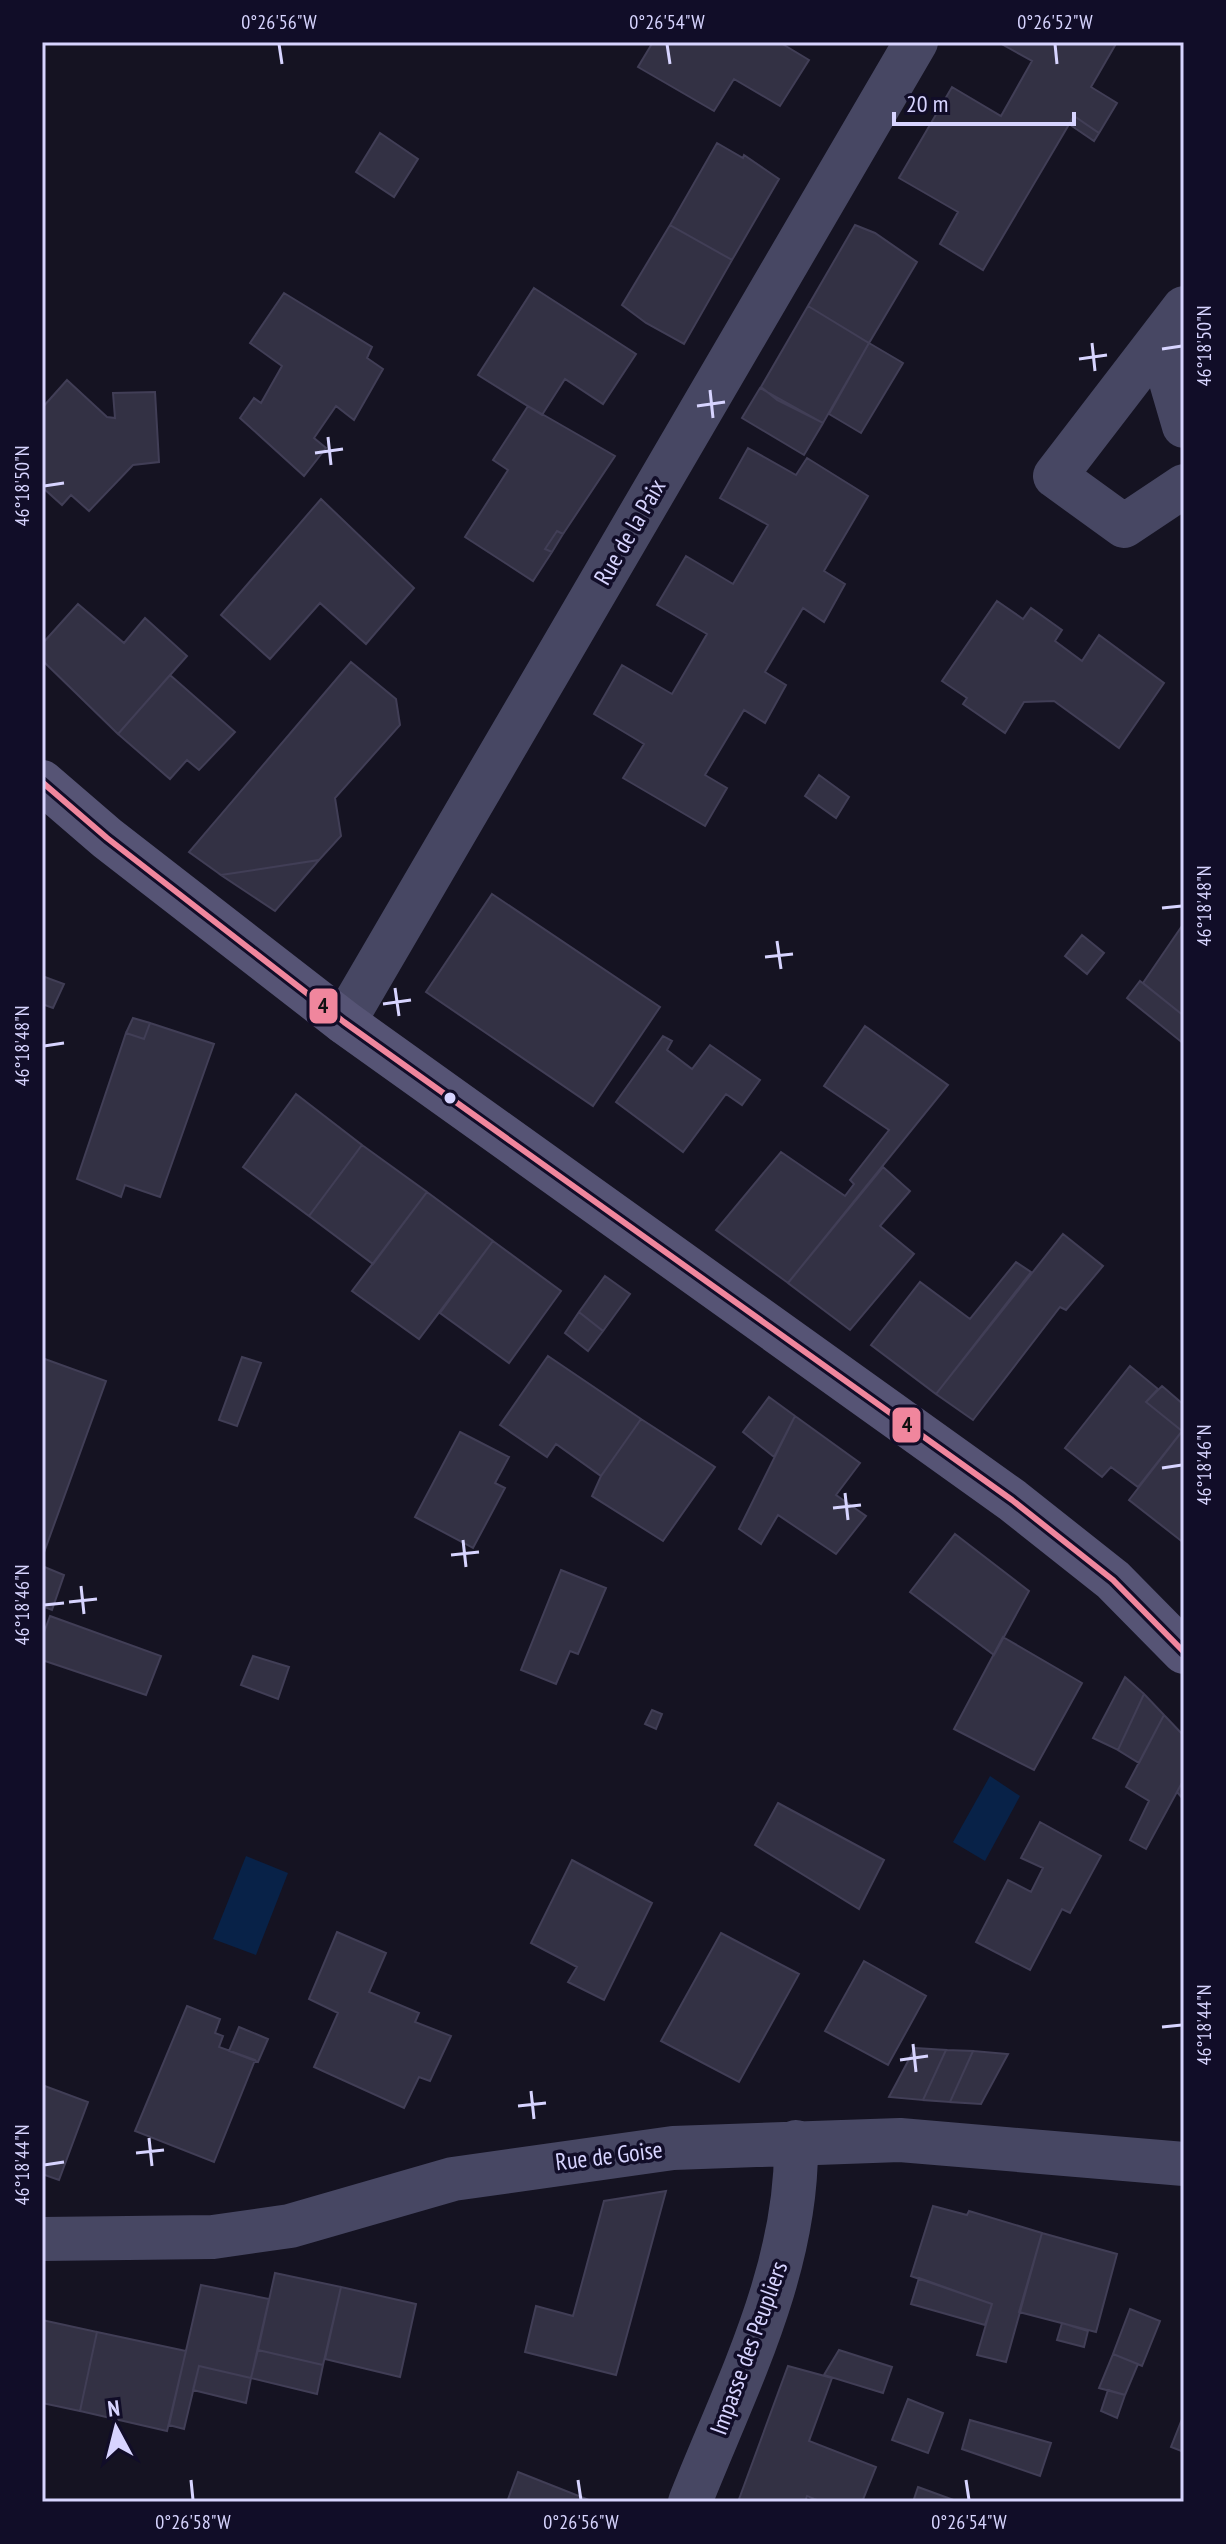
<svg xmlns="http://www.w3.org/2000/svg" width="1226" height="2544" font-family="'PT Sans Narrow',sans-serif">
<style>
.water{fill:#082248}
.building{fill:#333144;stroke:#413e56;stroke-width:2}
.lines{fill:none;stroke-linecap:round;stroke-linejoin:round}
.minor{stroke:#474763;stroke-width:44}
.secondary{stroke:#565475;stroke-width:44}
.bus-1-casing{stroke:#110d28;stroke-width:12}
.bus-1{stroke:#f0869d;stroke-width:6}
.ticks{fill:none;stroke:#d7d4ff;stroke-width:3}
.bus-dot{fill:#d7d4ff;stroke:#110d28;stroke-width:3}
.labels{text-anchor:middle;stroke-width:7;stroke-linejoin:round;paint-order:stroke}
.street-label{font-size:24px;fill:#d7d4ff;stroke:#110d28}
.line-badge{stroke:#110d28;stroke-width:3}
.pale-badge-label{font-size:22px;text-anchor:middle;font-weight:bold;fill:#111}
.neatline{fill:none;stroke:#d7d4ff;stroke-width:3}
.ticks-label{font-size:20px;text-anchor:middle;fill:#d7d4ff}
</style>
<rect width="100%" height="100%" fill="#151322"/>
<!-- water -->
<path class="water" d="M 990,1776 L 1020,1796 L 985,1861 L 953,1842 Z
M 246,1856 L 288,1873 L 256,1955 L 213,1939 Z"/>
<!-- building -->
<path class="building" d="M 653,42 L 779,42 L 809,60 L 780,106 L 734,79 L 714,111 L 638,67 Z
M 998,42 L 1117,42 L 1091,87 L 1117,103 L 1099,133 L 1074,116 L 983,270 L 940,244 L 958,212 L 899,178 L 952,87 L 1001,116 L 1032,61 Z
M 1074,116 L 1099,133 L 1094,141 L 1069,124 Z
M 380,133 L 418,159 L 394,197 L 356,172 Z
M 717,143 L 743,158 L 744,155 L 779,179 L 732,260 L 670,225 Z
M 670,225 L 732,260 L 684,344 L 646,323 L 622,305 Z
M 855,225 L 875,233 L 917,262 L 869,343 L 808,306 Z
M 534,288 L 636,354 L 603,404 L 565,379 L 542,415 L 478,375 Z
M 284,293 L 372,347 L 367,358 L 383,369 L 354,420 L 336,406 L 314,438 L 326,448 L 304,476 L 240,418 L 254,398 L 261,403 L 282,366 L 250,343 Z
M 808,306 L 869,343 L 823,423 L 777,400 L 761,387 Z
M 869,343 L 903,363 L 861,433 L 829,414 Z
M 67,380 L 107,417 L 115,418 L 113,393 L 155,392 L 159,462 L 133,465 L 89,511 L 71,495 L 62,505 L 42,487 L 42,408 Z
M 760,388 L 823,423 L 804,455 L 742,418 Z
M 528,406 L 615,456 L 563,534 L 557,531 L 545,549 L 552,552 L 533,581 L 465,537 L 508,470 L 493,460 Z
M 748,448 L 796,475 L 807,458 L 868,496 L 824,571 L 845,584 L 824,622 L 803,608 L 765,672 L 786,685 L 765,723 L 744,710 L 705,775 L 727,788 L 705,826 L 623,778 L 644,744 L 594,714 L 622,665 L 672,694 L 707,634 L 657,605 L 686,556 L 733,584 L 768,525 L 720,498 Z
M 321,499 L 414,588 L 366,644 L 320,603 L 270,659 L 221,615 Z
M 557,531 L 563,534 L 552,552 L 545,549 Z
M 997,601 L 1023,619 L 1031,608 L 1062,630 L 1055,641 L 1082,661 L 1099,635 L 1164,683 L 1119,748 L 1054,701 L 1024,702 L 1005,733 L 963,704 L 967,698 L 942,681 Z
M 78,604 L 124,643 L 145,618 L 187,656 L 118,734 L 42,660 L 42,644 Z
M 351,662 L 396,699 L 400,725 L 335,798 L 341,836 L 319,860 L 221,875 L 189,852 Z
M 170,675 L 235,732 L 199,770 L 187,760 L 170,779 L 118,734 Z
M 819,775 L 849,797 L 836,818 L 805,796 Z
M 319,860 L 275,911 L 221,875 Z
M 492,894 L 660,1007 L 593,1106 L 426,992 Z
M 1184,923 L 1184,1016 L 1143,983 Z
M 1082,935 L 1104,953 L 1087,974 L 1065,956 Z
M 42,976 L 64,984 L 53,1008 L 42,1004 Z
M 1140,981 L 1184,1016 L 1184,1044 L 1127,998 Z
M 133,1018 L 150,1023 L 144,1039 L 126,1033 Z
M 150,1023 L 214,1044 L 160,1197 L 125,1185 L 121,1197 L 77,1179 L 126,1033 L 144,1039 Z
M 865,1026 L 948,1085 L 788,1283 L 716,1230 L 781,1152 L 845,1196 L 854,1184 L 850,1180 L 889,1130 L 824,1086 Z
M 663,1036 L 672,1041 L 667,1050 L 692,1069 L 710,1045 L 760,1080 L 742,1105 L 726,1094 L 683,1152 L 616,1102 Z
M 296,1094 L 362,1145 L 309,1216 L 243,1167 Z
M 362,1145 L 427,1192 L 373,1264 L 309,1216 Z
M 883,1167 L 910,1191 L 880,1226 L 914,1254 L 850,1330 L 788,1283 Z
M 427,1192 L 493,1241 L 419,1339 L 352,1291 Z
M 1063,1234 L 1103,1266 L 1066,1310 L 1060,1307 L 973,1420 L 936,1394 Z
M 493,1241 L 561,1291 L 509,1363 L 440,1313 Z
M 1016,1262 L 1031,1272 L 936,1394 L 871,1345 L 920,1282 L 970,1319 Z
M 605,1276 L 630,1294 L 603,1331 L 579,1312 Z
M 579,1312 L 603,1331 L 588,1351 L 565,1333 Z
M 548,1356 L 641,1419 L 601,1476 L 556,1444 L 547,1457 L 500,1425 Z
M 242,1357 L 261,1363 L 237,1426 L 219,1420 Z
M 42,1358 L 106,1381 L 42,1558 Z
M 1130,1366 L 1158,1389 L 1146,1402 L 1182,1431 L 1138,1487 L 1111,1467 L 1102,1477 L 1065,1448 Z
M 1162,1386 L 1184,1405 L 1182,1431 L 1146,1402 Z
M 769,1397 L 795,1416 L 774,1457 L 743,1432 Z
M 795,1416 L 860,1463 L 836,1495 L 866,1516 L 836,1554 L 778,1515 L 761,1544 L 739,1529 Z
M 641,1419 L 715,1467 L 663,1541 L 592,1496 L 601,1476 Z
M 1184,1429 L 1184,1543 L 1129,1500 Z
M 460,1432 L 509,1457 L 495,1483 L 505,1488 L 473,1548 L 415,1517 Z
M 955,1534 L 1029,1591 L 994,1655 L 910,1592 Z
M 42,1566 L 64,1575 L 52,1610 L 42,1606 Z
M 561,1570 L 606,1588 L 578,1654 L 570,1651 L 556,1684 L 521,1670 Z
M 50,1616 L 161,1656 L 146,1695 L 42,1660 L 42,1638 Z
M 1003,1637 L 1082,1683 L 1034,1770 L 954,1729 Z
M 253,1656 L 289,1667 L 278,1699 L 241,1685 Z
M 1125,1677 L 1144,1694 L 1118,1750 L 1093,1738 Z
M 1144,1694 L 1164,1715 L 1139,1763 L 1118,1750 Z
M 652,1710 L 662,1714 L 656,1729 L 645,1724 Z
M 1164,1715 L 1184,1736 L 1184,1779 L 1146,1849 L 1130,1840 L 1149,1801 L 1126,1787 Z
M 1184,1779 L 1184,1800 L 1177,1792 Z
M 778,1803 L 884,1860 L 859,1909 L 755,1845 Z
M 1040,1822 L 1101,1856 L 1070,1913 L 1062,1909 L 1030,1970 L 976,1942 L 1008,1880 L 1031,1892 L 1043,1868 L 1021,1858 Z
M 572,1860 L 652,1903 L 604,2000 L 568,1982 L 577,1967 L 531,1943 Z
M 337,1932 L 386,1953 L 369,1992 L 419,2013 L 415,2022 L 451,2036 L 430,2081 L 419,2077 L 404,2108 L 314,2067 L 338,2013 L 309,1999 Z
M 721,1933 L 799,1974 L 739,2082 L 661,2041 Z
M 864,1961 L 926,1996 L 888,2065 L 825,2031 Z
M 187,2006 L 220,2019 L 215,2033 L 223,2036 L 219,2047 L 255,2060 L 214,2162 L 135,2131 Z
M 239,2027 L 268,2039 L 258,2062 L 229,2051 Z
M 915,2048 L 946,2050 L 923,2100 L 889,2097 Z
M 946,2050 L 973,2051 L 950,2102 L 923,2100 Z
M 973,2051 L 1008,2054 L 981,2104 L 950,2102 Z
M 42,2085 L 88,2102 L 59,2180 L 42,2174 Z
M 666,2191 L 616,2375 L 525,2352 L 536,2306 L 573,2316 L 604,2201 Z
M 933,2206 L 967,2215 L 969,2211 L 1042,2233 L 1006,2362 L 977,2355 L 992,2304 L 911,2276 Z
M 1042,2233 L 1117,2254 L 1096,2332 L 1019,2312 Z
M 275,2273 L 341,2287 L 323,2365 L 258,2350 Z
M 919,2278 L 992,2304 L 985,2325 L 911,2304 Z
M 201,2285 L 269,2299 L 251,2378 L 199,2366 L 184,2429 L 169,2425 Z
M 341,2287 L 416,2304 L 400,2377 L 325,2359 Z
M 1130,2309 L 1160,2321 L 1142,2366 L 1113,2354 Z
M 42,2320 L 97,2332 L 80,2411 L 42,2403 Z
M 1062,2323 L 1088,2331 L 1084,2347 L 1057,2340 Z
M 97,2332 L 186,2351 L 167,2431 L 80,2411 Z
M 258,2350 L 323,2365 L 317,2394 L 251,2378 Z
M 839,2350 L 892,2367 L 883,2393 L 824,2375 Z
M 1113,2354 L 1138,2364 L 1125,2395 L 1099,2388 Z
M 199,2366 L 251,2378 L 246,2403 L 193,2390 Z
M 788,2366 L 832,2378 L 809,2441 L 876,2467 L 862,2502 L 822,2502 L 807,2496 L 805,2502 L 738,2502 Z
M 1108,2390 L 1125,2395 L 1117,2418 L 1101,2411 Z
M 908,2399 L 943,2413 L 928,2453 L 892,2440 Z
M 1184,2414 L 1184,2452 L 1171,2447 Z
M 970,2420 L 1051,2443 L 1040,2476 L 962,2449 Z
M 518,2472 L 589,2500 L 588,2502 L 507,2502 Z
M 918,2487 L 959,2502 L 913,2502 Z"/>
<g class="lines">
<!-- minor -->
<path class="minor" d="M 1184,308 L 1055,476 L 1124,526 L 1184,486
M 1160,344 L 1184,426
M 344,1022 L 916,42
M 42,2239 L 213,2237 L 290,2226 L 453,2179 L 673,2148 L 900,2140 L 1184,2164
M 690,2502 C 736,2386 798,2269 796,2142"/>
<!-- secondary -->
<path class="secondary" d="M 42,782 L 107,838 L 344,1022 L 1012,1500 L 1113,1580 L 1184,1652"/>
<defs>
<path id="bus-1" d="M 42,782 L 107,838 L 344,1022 L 1012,1500 L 1113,1580 L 1184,1652"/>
</defs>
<!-- bus-1 casing -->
<use href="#bus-1" class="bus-1-casing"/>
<!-- bus-1 -->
<use href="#bus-1" class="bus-1"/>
</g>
<!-- ticks -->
<path class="ticks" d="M 279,44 L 282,64M 667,44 L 670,64M 1055,44 L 1057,64M 1092,343 L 1095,371M 1162,349 L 1182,346M 1079,359 L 1107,355M 710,390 L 713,418M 697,406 L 725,402M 328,437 L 331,465M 315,453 L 343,449M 44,486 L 64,483M 1162,908 L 1182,906M 777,941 L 781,969M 765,957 L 793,954M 395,988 L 399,1016M 383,1004 L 411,1000M 44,1046 L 64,1043M 1162,1468 L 1182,1465M 845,1493 L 848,1520M 833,1508 L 861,1505M 463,1540 L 466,1567M 451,1555 L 479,1552M 81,1586 L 84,1614M 69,1602 L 97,1599M 44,1605 L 64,1603M 1162,2027 L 1182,2025M 913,2044 L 916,2072M 900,2060 L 928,2056M 531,2091 L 534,2119M 518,2106 L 546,2103M 149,2138 L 152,2166M 136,2153 L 164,2150M 44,2165 L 64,2162M 191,2480 L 193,2500M 578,2480 L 581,2500M 966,2480 L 969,2500"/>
<!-- markers -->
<circle class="bus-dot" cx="450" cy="1098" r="7"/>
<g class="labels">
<!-- street labels -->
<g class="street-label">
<text transform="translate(630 532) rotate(-60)" y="8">Rue de la Paix</text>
<text transform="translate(609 2156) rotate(-7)" y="8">Rue de Goise</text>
<text transform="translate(749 2348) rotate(-70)" y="8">Impasse des Peupliers</text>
</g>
</g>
<g class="line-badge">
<rect x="308" y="987" width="31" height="38" rx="8" fill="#f0869d"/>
<rect x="891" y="1406" width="31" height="38" rx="8" fill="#f0869d"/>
</g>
<g class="pale-badge-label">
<text x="323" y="1013">4</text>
<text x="907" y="1432">4</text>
</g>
<!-- border -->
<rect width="1226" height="2544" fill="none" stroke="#110d28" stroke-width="88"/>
<!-- north arrow -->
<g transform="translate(116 2428) rotate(353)" stroke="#110d28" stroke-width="6" paint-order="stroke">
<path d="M0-6L14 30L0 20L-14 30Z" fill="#d7d4ff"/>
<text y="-12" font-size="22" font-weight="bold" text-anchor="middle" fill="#d7d4ff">N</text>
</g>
<!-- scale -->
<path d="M894 112v12h180v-12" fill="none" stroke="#d7d4ff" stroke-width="4"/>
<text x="906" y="112" font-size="24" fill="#d7d4ff" stroke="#110d28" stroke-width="6" paint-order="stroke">20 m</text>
<rect x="44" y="44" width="1138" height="2456" class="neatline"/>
<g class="ticks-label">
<text x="279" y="29">0°26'56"W</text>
<text x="667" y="29">0°26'54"W</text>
<text x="1055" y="29">0°26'52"W</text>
<text transform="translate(1204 346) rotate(-90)" y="7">46°18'50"N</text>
<text transform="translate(22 486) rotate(-90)" y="7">46°18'50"N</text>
<text transform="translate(1204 906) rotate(-90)" y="7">46°18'48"N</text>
<text transform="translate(22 1046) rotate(-90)" y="7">46°18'48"N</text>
<text transform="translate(1204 1465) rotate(-90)" y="7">46°18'46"N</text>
<text transform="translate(22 1605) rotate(-90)" y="7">46°18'46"N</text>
<text transform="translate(1204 2025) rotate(-90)" y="7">46°18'44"N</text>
<text transform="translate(22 2165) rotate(-90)" y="7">46°18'44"N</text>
<text x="193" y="2529">0°26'58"W</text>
<text x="581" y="2529">0°26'56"W</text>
<text x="969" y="2529">0°26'54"W</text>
</g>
</svg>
